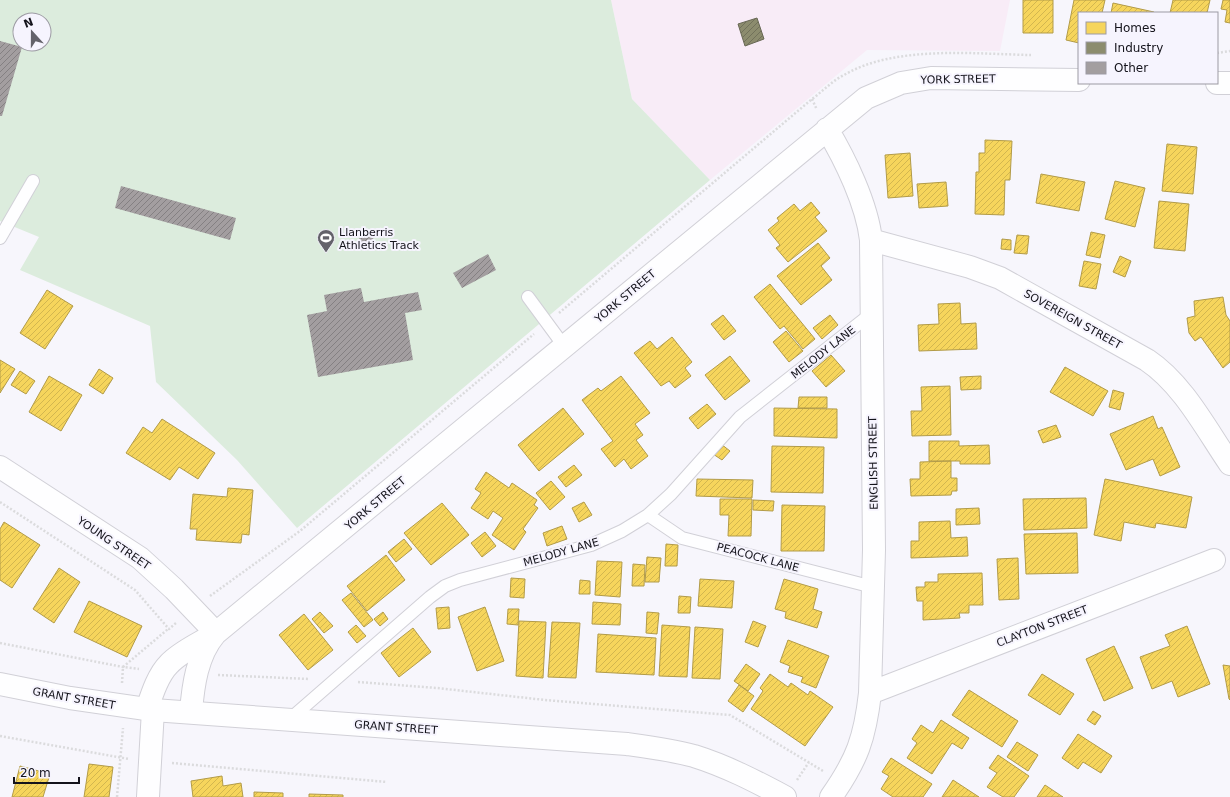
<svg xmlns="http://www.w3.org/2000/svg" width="1230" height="797" font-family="'DejaVu Sans',sans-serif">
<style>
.industrial{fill:#f8ecf7}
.green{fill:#dcecdd;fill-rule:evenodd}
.homes{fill:url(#homes-hatch);stroke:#b29b48}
.industry{fill:url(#industry-hatch);stroke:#686855}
.building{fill:url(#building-hatch)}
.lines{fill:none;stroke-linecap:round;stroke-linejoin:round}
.service-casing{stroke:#d1d0d7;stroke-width:14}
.minor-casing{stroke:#d1d0d7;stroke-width:24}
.secondary-casing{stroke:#d1d0d7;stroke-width:24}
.path{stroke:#dbdbdd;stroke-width:2.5;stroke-dasharray:2 2;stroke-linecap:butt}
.service{stroke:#fefeff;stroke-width:12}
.minor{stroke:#fefeff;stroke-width:22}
.secondary{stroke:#fefeff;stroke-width:22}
.labels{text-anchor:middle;stroke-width:4;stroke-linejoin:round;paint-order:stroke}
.street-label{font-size:11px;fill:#14131b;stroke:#f6f4fe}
.poi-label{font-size:11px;fill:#14131b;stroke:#f6f4fe;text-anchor:start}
</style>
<defs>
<pattern id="homes-hatch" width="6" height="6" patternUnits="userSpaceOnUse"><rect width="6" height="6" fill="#f6d55c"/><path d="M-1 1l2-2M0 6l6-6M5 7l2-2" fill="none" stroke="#d2b64f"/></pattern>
<pattern id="industry-hatch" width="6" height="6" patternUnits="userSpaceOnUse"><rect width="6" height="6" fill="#8c8c6e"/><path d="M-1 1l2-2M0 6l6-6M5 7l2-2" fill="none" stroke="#71715a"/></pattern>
<pattern id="building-hatch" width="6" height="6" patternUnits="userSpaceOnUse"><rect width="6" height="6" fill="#a39ea0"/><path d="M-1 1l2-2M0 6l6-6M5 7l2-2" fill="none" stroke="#848082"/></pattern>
</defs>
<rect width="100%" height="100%" fill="#f7f6fc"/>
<!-- industrial -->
<path class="industrial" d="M 611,0 L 1010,0 L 1000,51 L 867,50 L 710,180 L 632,99 Z"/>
<!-- green -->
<path class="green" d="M 0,0 L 611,0 L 632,99 L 710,180 L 297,528 L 237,460 L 156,382 L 150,326 L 20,270 L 39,237 L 0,221 ZM 20,20 L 44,20 L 44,44 L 20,44 Z"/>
<!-- homes -->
<path class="homes" d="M 1023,0 L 1053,0 L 1053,33 L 1023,33 Z
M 1074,0 L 1105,0 L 1102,13 L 1079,13 L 1079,43 L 1066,40 Z
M 1173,0 L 1210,0 L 1207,13 L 1170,13 Z
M 1223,0 L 1230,0 L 1230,23 L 1225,22 L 1227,10 L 1221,9 Z
M 1113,3 L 1154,12 L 1154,13 L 1111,13 Z
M 985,140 L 1012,141 L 1010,180 L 1005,180 L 1004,215 L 975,214 L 976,172 L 979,172 L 979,153 L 985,153 Z
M 1167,144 L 1197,147 L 1193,194 L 1162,191 Z
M 910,153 L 913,196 L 888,198 L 885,155 Z
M 1041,174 L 1085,182 L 1079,211 L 1036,203 Z
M 1115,181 L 1145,188 L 1135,227 L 1105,219 Z
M 946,182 L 948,206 L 919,208 L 917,184 Z
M 1159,201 L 1189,204 L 1185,251 L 1154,248 Z
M 811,202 L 820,213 L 815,217 L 827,231 L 788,262 L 776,248 L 780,245 L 768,230 L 779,221 L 777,218 L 794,204 L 800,211 Z
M 1091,232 L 1105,235 L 1100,258 L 1086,255 Z
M 1017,235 L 1029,236 L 1027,254 L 1014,253 Z
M 1002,239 L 1011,240 L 1011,250 L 1001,249 Z
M 818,243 L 830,258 L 821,266 L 832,280 L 801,305 L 777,276 Z
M 1120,256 L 1131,261 L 1125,277 L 1113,272 Z
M 1084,261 L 1101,264 L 1096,289 L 1079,286 Z
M 770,284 L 815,339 L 803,349 L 784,326 L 780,329 L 754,297 Z
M 47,290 L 73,306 L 45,349 L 20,333 Z
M 1223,297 L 1226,315 L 1230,321 L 1230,362 L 1223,368 L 1201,337 L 1195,341 L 1189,333 L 1187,318 L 1195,316 L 1194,301 Z
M 960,303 L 961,324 L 976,323 L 977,349 L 919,351 L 918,325 L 939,324 L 938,304 Z
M 723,315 L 736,331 L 724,340 L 711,324 Z
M 830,315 L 838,325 L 822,339 L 813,328 Z
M 786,331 L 803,351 L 789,362 L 773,342 Z
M 672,337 L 692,362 L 685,368 L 691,376 L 675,388 L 669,381 L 661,386 L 634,353 L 650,341 L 657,349 Z
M 831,355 L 845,371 L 826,387 L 812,371 Z
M 730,356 L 750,381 L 725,400 L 705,375 Z
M 0,360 L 15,369 L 0,393 Z
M 1065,367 L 1108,391 L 1093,416 L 1050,392 Z
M 99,369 L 113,378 L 103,394 L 89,385 Z
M 20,371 L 35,381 L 26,394 L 11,385 Z
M 49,376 L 82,395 L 61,431 L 29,412 Z
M 621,376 L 650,413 L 635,424 L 643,435 L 636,440 L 648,456 L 631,469 L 624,459 L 615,467 L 601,449 L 613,441 L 582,400 L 598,388 L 601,391 Z
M 981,376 L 981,389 L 961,390 L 960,377 Z
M 950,386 L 951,435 L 912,436 L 911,411 L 922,411 L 921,387 Z
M 1113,390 L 1124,393 L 1120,410 L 1109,407 Z
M 799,397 L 827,397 L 827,408 L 798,408 Z
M 707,404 L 716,414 L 698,429 L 689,418 Z
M 563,408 L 584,434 L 539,471 L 518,445 Z
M 774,408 L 837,409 L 837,438 L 774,436 Z
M 1153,416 L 1158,429 L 1162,427 L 1180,467 L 1160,476 L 1153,459 L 1126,470 L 1110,434 Z
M 162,419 L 215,453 L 198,479 L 179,467 L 170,480 L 126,453 L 143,427 L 152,433 Z
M 1056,425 L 1061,437 L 1043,443 L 1038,431 Z
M 929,441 L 959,441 L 959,446 L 989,445 L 990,464 L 960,464 L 960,461 L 929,461 Z
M 721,444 L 730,451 L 722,460 L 713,454 Z
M 772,446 L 824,447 L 823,493 L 771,492 Z
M 951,461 L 951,478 L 957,478 L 957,491 L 952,491 L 951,495 L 911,496 L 910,479 L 920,479 L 920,462 Z
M 574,465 L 582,475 L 566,487 L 558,477 Z
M 486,472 L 509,488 L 512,483 L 537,500 L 534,505 L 538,508 L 523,529 L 526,532 L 514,550 L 492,535 L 503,518 L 493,511 L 488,519 L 471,508 L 481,493 L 475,489 Z
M 697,479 L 753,480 L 752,498 L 696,496 Z
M 1105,479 L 1192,497 L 1186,528 L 1156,523 L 1155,528 L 1124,522 L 1121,541 L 1094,535 Z
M 551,481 L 565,497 L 550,510 L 536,493 Z
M 228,488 L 253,490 L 249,535 L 242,534 L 241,543 L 196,540 L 197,529 L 190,529 L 193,494 L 227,497 Z
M 1086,498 L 1087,528 L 1024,530 L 1023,499 Z
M 720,499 L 752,499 L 751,536 L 728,536 L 729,515 L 720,515 Z
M 753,500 L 774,501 L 773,511 L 753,510 Z
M 584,502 L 592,515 L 579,522 L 572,508 Z
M 442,503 L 469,535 L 431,565 L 404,533 Z
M 782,505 L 825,506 L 824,551 L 781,551 Z
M 979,508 L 980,524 L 956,525 L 956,509 Z
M 950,521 L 951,538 L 967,537 L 968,556 L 911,558 L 911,541 L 919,541 L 919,522 Z
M 4,522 L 40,545 L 12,588 L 0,580 L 0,529 Z
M 562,526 L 567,539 L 547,546 L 543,533 Z
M 485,532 L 496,546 L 482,557 L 471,543 Z
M 1077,533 L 1078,573 L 1026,574 L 1024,534 Z
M 404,539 L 412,549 L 396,562 L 388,552 Z
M 666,544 L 678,545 L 677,566 L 665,566 Z
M 386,555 L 405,580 L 367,611 L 347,586 Z
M 647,557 L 661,558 L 659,582 L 645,582 Z
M 1018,558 L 1019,599 L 999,600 L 997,559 Z
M 597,561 L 622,562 L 620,597 L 595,595 Z
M 633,564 L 645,565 L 644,586 L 632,586 Z
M 59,568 L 80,582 L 54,623 L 33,609 Z
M 982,573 L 983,605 L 969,605 L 969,613 L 959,613 L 960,618 L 923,620 L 923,601 L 917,601 L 916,587 L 925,587 L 925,582 L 938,582 L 938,574 Z
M 511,578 L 525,579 L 524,598 L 510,597 Z
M 700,579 L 734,581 L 732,608 L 698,606 Z
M 784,579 L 818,589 L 813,609 L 822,612 L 817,628 L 785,618 L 786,612 L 775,609 Z
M 580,580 L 590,581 L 590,594 L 579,594 Z
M 351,593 L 373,620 L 364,627 L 342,600 Z
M 679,596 L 691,597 L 690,613 L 678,613 Z
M 89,601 L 142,626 L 127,657 L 74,632 Z
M 593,602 L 621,604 L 620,625 L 592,624 Z
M 449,607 L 450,628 L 438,629 L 436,608 Z
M 485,607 L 504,661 L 477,671 L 458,617 Z
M 508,609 L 519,609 L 518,625 L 507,624 Z
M 320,612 L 333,626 L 324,633 L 312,619 Z
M 383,612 L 388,619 L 380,626 L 374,619 Z
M 647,612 L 659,613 L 657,634 L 646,633 Z
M 304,614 L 333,650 L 308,670 L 279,635 Z
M 519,621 L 546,622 L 543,678 L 516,676 Z
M 753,621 L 766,626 L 758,647 L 745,642 Z
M 552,622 L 580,623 L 576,678 L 548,677 Z
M 356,625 L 366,636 L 357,643 L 348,632 Z
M 662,625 L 690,627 L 687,677 L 659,676 Z
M 1187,626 L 1210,684 L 1178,697 L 1172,681 L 1152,689 L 1140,657 L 1170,646 L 1165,635 Z
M 695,627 L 723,629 L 720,679 L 692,678 Z
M 413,628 L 431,652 L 399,677 L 381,653 Z
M 598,634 L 656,638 L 654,675 L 596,672 Z
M 788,640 L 829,656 L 816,688 L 801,682 L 803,677 L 788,672 L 790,666 L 780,662 Z
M 1114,646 L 1133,688 L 1104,701 L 1086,659 Z
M 746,664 L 760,674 L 748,691 L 734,681 Z
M 1223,665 L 1230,666 L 1230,700 L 1229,699 Z
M 770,674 L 788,687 L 791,683 L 808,695 L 810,691 L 833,707 L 805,746 L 751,709 L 763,691 L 760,688 Z
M 1042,674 L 1074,694 L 1060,715 L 1028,695 Z
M 739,685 L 754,696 L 743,712 L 728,701 Z
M 969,690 L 1018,721 L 1002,747 L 952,715 Z
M 1093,711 L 1101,716 L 1095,725 L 1087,720 Z
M 941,720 L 969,738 L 962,749 L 952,743 L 932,774 L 907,758 L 917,743 L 912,739 L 921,725 L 933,733 Z
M 1078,734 L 1112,756 L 1101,773 L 1083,762 L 1078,769 L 1062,758 Z
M 1017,742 L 1038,755 L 1028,771 L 1007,757 Z
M 998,755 L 1029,776 L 1014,797 L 1003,797 L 987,787 L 997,773 L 989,768 Z
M 891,758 L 932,784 L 923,797 L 893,797 L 881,789 L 889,776 L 882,772 Z
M 89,764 L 113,767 L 109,797 L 84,797 Z
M 20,766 L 50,774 L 43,797 L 12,797 Z
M 222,776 L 223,786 L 241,783 L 243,797 L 193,797 L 191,781 Z
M 953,780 L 979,797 L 942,797 Z
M 1045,785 L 1063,797 L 1037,797 Z
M 254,792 L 283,793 L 283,797 L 254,797 Z
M 309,794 L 343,795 L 343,797 L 309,797 Z"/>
<!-- industry -->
<path class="industry" d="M 757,18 L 764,39 L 745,46 L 738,24 Z"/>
<!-- building -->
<path class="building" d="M 0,41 L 22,47 L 2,116 L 0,116 Z
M 121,186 L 236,218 L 230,240 L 115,208 Z
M 362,228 L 375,232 L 371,246 L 358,243 Z
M 488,254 L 496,270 L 462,288 L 453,273 Z
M 361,288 L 364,302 L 418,292 L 422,310 L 405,313 L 413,360 L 318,377 L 307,315 L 327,311 L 324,295 Z"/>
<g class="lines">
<defs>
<path id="service" d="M 0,238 L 33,181
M 528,297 L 564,346
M 648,515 L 682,538 L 873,587
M 290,719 L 430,597 L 445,586 L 460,580 L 591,545 L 622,531 L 648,515 L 671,494 L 740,417 L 871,314"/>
<path id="minor" d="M 1217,83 L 1230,83
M 827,129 C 845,159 867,204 871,240 L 874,550 L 870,693 C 865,738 857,760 831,797
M 871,240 L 970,267 L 1000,278 L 1147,360 C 1183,384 1206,429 1230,464
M 0,467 L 140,558 L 174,589 L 216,633
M 870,693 L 1214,560
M 147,709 C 152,694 158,675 169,664 C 181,651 201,643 216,633 L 866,98 L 901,83 L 931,78 L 1079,80
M 191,712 C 193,686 197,655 215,634
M 148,797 L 153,710"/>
<path id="secondary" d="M 0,684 L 70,698 L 153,710 L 627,744 C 649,747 672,750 694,756 C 726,766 755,781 785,797"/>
</defs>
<!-- service casing -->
<use href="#service" class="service-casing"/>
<!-- minor casing -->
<use href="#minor" class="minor-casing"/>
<!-- secondary casing -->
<use href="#secondary" class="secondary-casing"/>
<!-- path -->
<path class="path" d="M 1217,53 L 1230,51
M 812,99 L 817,110
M 559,313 L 812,99 C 823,91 832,81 844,75 C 895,45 974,54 1031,55
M 0,502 L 135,590 L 169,629 L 176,623
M 210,596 L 300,531 L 534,334
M 0,643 L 123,667 L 139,669
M 218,675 L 309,679
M 358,682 L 437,688 L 545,700 L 730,715 L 823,771
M 122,683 L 123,667 L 168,629
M 0,736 L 129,759
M 172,763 L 387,782
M 797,780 L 809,762
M 117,797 L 123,728"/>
<!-- service -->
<use href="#service" class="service"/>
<!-- minor -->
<use href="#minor" class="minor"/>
<!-- secondary -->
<use href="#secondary" class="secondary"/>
</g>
<!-- icons -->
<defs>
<symbol id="stadium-pin" viewBox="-11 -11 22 30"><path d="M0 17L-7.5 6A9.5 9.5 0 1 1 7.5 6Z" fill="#63626a" stroke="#f6f4fe"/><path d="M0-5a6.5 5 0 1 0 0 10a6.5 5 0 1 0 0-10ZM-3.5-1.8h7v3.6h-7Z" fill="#fff"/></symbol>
</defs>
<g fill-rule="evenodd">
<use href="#stadium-pin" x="316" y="228" width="20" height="27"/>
</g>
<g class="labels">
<!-- street labels -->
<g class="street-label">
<text transform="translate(958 79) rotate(-1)" y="4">YORK STREET</text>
<text transform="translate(625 296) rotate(-40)" y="4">YORK STREET</text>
<text transform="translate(1073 319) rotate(29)" y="4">SOVEREIGN STREET</text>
<text transform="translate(823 352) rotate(-38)" y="4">MELODY LANE</text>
<text transform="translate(873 463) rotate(-91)" y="4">ENGLISH STREET</text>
<text transform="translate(375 503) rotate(-40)" y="4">YORK STREET</text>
<text transform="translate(114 543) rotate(34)" y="4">YOUNG STREET</text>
<text transform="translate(561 552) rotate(-16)" y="4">MELODY LANE</text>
<text transform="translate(758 557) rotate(15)" y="4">PEACOCK LANE</text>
<text transform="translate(1042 626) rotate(-21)" y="4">CLAYTON STREET</text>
<text transform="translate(74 698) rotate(10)" y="4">GRANT STREET</text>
<text transform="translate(396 727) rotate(4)" y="4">GRANT STREET</text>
</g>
<!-- poi labels -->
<g class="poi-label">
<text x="339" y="236">Llanberris<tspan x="339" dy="13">Athletics Track</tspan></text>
</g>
</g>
<!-- legend -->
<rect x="1078" y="12" width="140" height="72" fill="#f6f4fe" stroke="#9c9aa3"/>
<rect x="1086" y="22" width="20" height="12" fill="#f6d55c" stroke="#9c9aa3"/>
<text x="1114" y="32" font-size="12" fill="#14131b">Homes</text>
<rect x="1086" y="42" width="20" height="12" fill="#8c8c6e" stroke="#9c9aa3"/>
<text x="1114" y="52" font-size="12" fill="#14131b">Industry</text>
<rect x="1086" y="62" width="20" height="12" fill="#a39ea0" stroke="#9c9aa3"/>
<text x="1114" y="72" font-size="12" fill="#14131b">Other</text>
<!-- north arrow -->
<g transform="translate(32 32) rotate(339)"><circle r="19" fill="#f6f4fe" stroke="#9c9aa3"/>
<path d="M0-3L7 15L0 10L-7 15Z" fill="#63626a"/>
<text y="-6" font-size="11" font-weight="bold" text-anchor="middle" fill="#14131b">N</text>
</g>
<!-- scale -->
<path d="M14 777v6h65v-6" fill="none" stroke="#14131b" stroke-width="2"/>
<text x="20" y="777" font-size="12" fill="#14131b" stroke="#f6f4fe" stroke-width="3" paint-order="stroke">20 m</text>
</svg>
